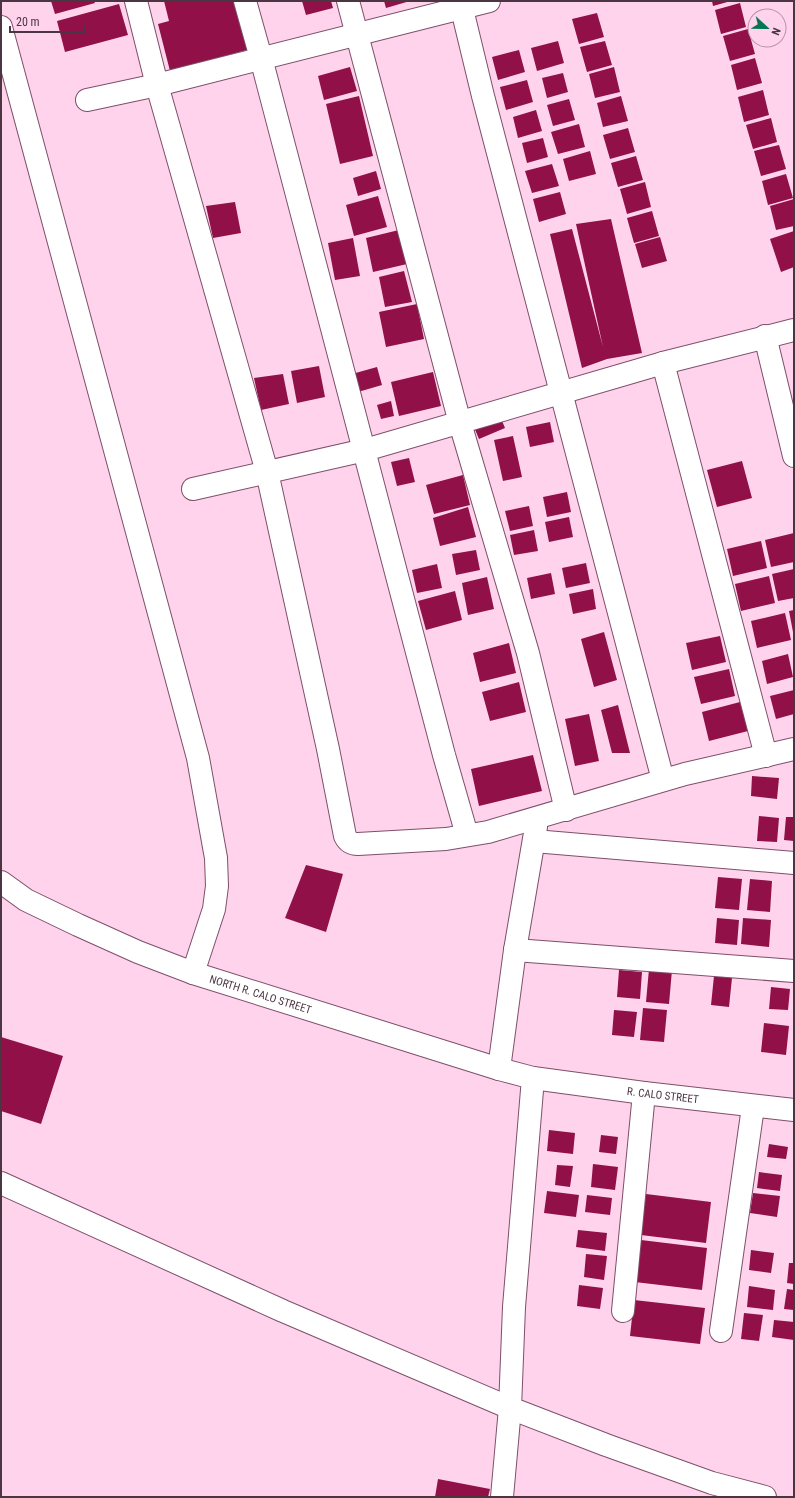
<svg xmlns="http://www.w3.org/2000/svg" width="795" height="1498" font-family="'Roboto Condensed',sans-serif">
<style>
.building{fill:#901047}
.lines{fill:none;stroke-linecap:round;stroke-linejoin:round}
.street-casing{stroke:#7d4f6b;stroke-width:24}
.secondary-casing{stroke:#7d4f6b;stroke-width:24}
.street{stroke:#fff;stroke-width:22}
.secondary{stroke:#fff;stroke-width:22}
.labels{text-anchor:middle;stroke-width:4;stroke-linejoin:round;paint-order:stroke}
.street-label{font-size:11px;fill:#4b3542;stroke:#ffd3ec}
</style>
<rect width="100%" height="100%" fill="#ffd3ec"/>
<!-- building -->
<path class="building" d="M 51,1 L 94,1 L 95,3 L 55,14 Z
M 164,1 L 234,1 L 247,50 L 170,71 L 158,24 L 169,21 Z
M 302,1 L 331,1 L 333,8 L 306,15 Z
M 384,1 L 410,1 L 386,8 Z
M 712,1 L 731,1 L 713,6 Z
M 740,3 L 746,27 L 721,34 L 715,10 Z
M 119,4 L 128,35 L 65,52 L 57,21 Z
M 597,13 L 604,37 L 579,44 L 572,19 Z
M 748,29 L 755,54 L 730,61 L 723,36 Z
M 558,41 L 564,63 L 537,71 L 531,48 Z
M 605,41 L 612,65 L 587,72 L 580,47 Z
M 519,50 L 525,72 L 498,80 L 492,57 Z
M 755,58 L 762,83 L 737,90 L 731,65 Z
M 350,67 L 357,91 L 324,100 L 318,76 Z
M 614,67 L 620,92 L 595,98 L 589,74 Z
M 563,73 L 568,92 L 547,98 L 542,78 Z
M 527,80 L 533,102 L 506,110 L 500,87 Z
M 763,90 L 769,115 L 744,122 L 738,97 Z
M 359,96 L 373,156 L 340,164 L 326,104 Z
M 621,96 L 628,121 L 603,127 L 597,103 Z
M 569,99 L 575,120 L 553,126 L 547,105 Z
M 536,110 L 542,131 L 518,138 L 513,117 Z
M 771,118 L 777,142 L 753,149 L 746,125 Z
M 579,124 L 585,147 L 558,154 L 551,132 Z
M 628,128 L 635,152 L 610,159 L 603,135 Z
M 543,138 L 548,157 L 527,163 L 522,143 Z
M 779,145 L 786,169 L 761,176 L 754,151 Z
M 590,151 L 596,174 L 569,181 L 563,159 Z
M 636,156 L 643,180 L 618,187 L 611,163 Z
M 552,164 L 559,186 L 532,193 L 525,171 Z
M 376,171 L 381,189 L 358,196 L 353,178 Z
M 786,174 L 793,198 L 768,205 L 762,181 Z
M 645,182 L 651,207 L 627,214 L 620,189 Z
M 560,192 L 566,214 L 539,222 L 533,199 Z
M 378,196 L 387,227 L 354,236 L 346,205 Z
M 794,199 L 794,226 L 776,230 L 770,206 Z
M 235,202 L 241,233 L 213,238 L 206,206 Z
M 652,211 L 659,236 L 634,243 L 627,218 Z
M 611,219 L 642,353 L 607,359 L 582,368 L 550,234 L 572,229 L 603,347 L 576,224 Z
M 399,230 L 407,264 L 373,272 L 366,238 Z
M 794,231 L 794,267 L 781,272 L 770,239 Z
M 660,237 L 667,261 L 642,268 L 635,244 Z
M 353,238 L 360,276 L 335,280 L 328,243 Z
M 404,271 L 412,302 L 385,307 L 379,277 Z
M 417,304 L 424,339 L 386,347 L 379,312 Z
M 319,366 L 325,397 L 297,403 L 291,371 Z
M 377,367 L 382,385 L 358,392 L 352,374 Z
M 433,372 L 441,406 L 399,416 L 391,382 Z
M 283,374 L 289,404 L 261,410 L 254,378 Z
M 391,401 L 394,416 L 381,419 L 377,405 Z
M 500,416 L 505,428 L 479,439 L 474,427 Z
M 550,422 L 554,442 L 530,447 L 526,427 Z
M 513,436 L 522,477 L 503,481 L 494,440 Z
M 409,458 L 415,482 L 397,486 L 391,462 Z
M 742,461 L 752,498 L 717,507 L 707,470 Z
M 463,475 L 470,505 L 434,514 L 426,485 Z
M 567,492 L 571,512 L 547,517 L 543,497 Z
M 529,506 L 533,526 L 510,531 L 505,511 Z
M 468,507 L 476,537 L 440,546 L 433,518 Z
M 569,517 L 573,537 L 549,542 L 545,522 Z
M 534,530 L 538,551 L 514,555 L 510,535 Z
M 794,533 L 794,562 L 771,567 L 765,540 Z
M 761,541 L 767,568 L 733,576 L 727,549 Z
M 476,550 L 480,570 L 456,575 L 452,554 Z
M 586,563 L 590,583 L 566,588 L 562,568 Z
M 437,564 L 442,588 L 417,593 L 412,570 Z
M 794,569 L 794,598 L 778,601 L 772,574 Z
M 551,573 L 555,594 L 531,599 L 527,578 Z
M 769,576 L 775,603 L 741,611 L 735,584 Z
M 487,577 L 494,609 L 468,615 L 462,583 Z
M 593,589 L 596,609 L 573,614 L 569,594 Z
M 455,591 L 462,620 L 426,630 L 418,601 Z
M 794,610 L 794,632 L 793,632 L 789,611 Z
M 785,613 L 791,640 L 757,648 L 751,621 Z
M 604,632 L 617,680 L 594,687 L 581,639 Z
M 720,636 L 726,662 L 692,670 L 686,643 Z
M 509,643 L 516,673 L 480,682 L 473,653 Z
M 788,654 L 793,677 L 767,684 L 762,661 Z
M 729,669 L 735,696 L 701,704 L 694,677 Z
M 519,682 L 526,712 L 490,721 L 482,692 Z
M 794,690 L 794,714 L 776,719 L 770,696 Z
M 740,702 L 748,731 L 709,741 L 702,712 Z
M 618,705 L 630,753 L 612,753 L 601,710 Z
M 589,714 L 599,761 L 575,766 L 565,719 Z
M 533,755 L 542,791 L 479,806 L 471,769 Z
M 752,776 L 779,778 L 777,799 L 751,796 Z
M 759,816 L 779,818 L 777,842 L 757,841 Z
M 786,817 L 794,817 L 794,841 L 784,840 Z
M 306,865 L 343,874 L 326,932 L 285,918 Z
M 718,877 L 742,879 L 739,910 L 715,908 Z
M 750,879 L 772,881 L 770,912 L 747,910 Z
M 717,918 L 739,920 L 737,945 L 715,943 Z
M 743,918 L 771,920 L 769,947 L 741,944 Z
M 649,969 L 672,970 L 669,1004 L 646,1002 Z
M 619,970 L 642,972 L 640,999 L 617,997 Z
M 714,976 L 732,978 L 729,1007 L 711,1005 Z
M 771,987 L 790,989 L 788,1010 L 769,1009 Z
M 643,1008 L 667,1010 L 664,1042 L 640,1040 Z
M 614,1010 L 637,1012 L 634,1037 L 612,1035 Z
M 764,1023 L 789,1026 L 786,1055 L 761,1052 Z
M 1,1037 L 63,1056 L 41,1124 L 1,1111 Z
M 549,1130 L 575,1133 L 573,1154 L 547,1151 Z
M 601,1135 L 618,1137 L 616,1154 L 599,1152 Z
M 769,1144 L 788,1147 L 786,1159 L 767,1157 Z
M 593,1164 L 618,1167 L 615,1190 L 591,1187 Z
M 557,1165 L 573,1166 L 570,1187 L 555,1185 Z
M 759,1172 L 782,1175 L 780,1191 L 757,1188 Z
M 547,1191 L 579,1195 L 576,1217 L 544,1213 Z
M 753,1193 L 780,1196 L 777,1217 L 750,1213 Z
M 646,1194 L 711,1202 L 706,1243 L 641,1235 Z
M 587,1195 L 612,1198 L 610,1215 L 585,1212 Z
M 578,1230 L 607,1233 L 605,1251 L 576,1247 Z
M 641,1240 L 707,1248 L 702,1290 L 635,1282 Z
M 751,1250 L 774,1253 L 771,1273 L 749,1270 Z
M 586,1254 L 607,1256 L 604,1280 L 584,1277 Z
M 789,1263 L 794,1263 L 794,1284 L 787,1283 Z
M 579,1285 L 603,1288 L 600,1309 L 577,1306 Z
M 749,1286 L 775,1290 L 773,1310 L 747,1307 Z
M 787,1289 L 794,1290 L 794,1310 L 784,1309 Z
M 634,1300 L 705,1308 L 700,1344 L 630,1336 Z
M 744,1313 L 763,1315 L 759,1341 L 741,1339 Z
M 774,1320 L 794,1322 L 794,1340 L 772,1337 Z
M 438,1479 L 490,1489 L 488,1497 L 435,1497 Z"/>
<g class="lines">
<defs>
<g id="street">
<path d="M 136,1 L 157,85 L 267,472 L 328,749 L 345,836 C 348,842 352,844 358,844 L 446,839 L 488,832 L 685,774 L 794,749"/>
<path d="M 245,1 L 261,58 L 444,755 L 467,835"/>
<path d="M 348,1 L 460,423 L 528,653 L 566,810"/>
<path d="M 460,1 L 483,96 L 663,780"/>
<path d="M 1,27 L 198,758 L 216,858 L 217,886 L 214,909 L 193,973"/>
<path d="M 87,100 L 157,85 L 489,1"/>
<path d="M 765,336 L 794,456"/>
<path d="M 663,363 L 766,756"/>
<path d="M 193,489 L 365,450 L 663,363 L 794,330"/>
<path d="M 534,841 L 794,863"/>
<path d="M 515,950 L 794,971"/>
<path d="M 499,1069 L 515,950 L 536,827"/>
<path id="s1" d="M 533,1078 L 644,1093 L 794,1110"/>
<path d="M 1,1183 L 283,1311 L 510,1408 L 502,1497"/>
<path d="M 623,1311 L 644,1093"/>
<path d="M 721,1331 L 753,1107"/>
</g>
<g id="secondary">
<path id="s2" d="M 1,882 L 26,900 L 78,925 L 138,952 L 193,973 L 499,1069 L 533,1078 L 514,1307 L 510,1408 L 606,1445 L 712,1483 L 765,1497"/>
</g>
</defs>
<!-- street casing -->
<use href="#street" class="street-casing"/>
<!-- secondary casing -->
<use href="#secondary" class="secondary-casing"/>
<!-- street -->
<use href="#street" class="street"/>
<!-- secondary -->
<use href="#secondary" class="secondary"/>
</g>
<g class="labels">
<!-- street labels -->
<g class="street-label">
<text dy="4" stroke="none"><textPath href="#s2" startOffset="284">NORTH R. CALO STREET</textPath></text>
<text dy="4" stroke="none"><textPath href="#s1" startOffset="131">R. CALO STREET</textPath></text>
</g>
</g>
<!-- border -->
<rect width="795" height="1498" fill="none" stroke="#4b3542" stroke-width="4"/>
<!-- north arrow -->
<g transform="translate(767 28) rotate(112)"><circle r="19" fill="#ffd3ec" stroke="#b794a8"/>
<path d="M0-3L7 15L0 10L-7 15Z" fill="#047752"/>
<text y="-6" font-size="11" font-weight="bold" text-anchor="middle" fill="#4b3542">N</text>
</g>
<!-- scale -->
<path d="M10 26v6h75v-6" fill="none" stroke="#4b3542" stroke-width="2"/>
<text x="16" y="26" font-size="12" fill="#4b3542" stroke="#ffd3ec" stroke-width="3" paint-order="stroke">20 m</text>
</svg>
